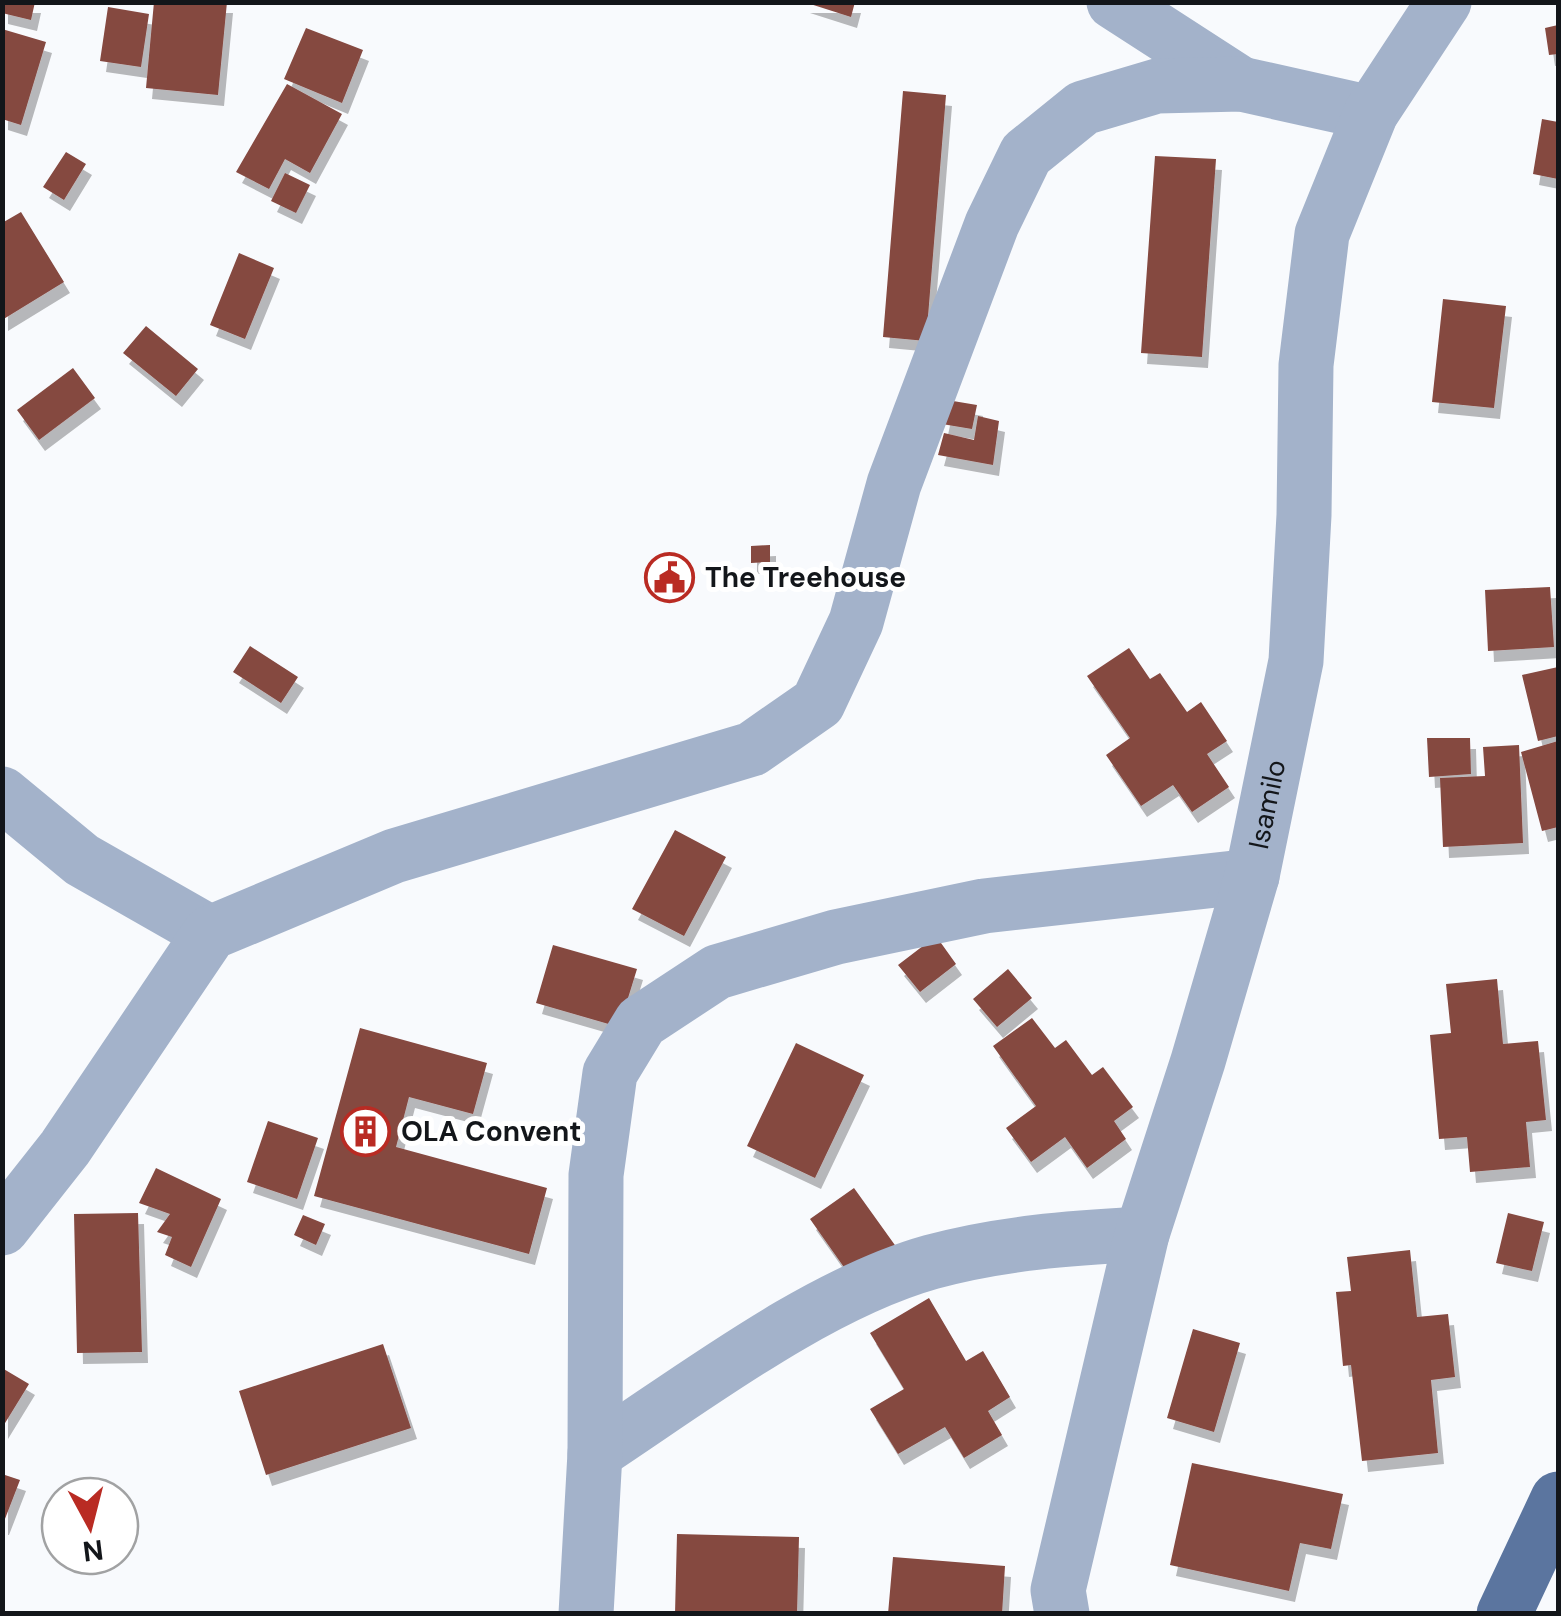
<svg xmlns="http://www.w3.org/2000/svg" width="1561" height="1616" font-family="'DM Sans',sans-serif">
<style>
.building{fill:#854840;filter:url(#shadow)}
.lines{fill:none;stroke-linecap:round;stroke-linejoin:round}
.minor{stroke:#a3b2ca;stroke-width:55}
.major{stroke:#5b759f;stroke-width:55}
.labels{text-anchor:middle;stroke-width:10;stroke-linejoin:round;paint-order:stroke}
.poi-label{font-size:28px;font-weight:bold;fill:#13161a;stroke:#fff;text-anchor:start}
.street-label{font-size:28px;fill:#13161a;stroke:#fff}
</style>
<defs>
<filter id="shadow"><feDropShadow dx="6" dy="11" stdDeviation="0" flood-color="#0004"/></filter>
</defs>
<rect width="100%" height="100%" fill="#f8fafd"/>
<!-- building -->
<path class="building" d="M 2,2 L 35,2 L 31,20 L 2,13 Z
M 154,2 L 227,2 L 218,95 L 146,88 Z
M 804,2 L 855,2 L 851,17 Z
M 108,7 L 149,14 L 141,67 L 100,61 Z
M 1558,25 L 1558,54 L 1549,55 L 1545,28 Z
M 306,28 L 363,50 L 342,103 L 284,79 Z
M 2,29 L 46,42 L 21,125 L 2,119 Z
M 287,84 L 342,114 L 310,173 L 285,159 L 269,189 L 236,172 Z
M 903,91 L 946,95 L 926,341 L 883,337 Z
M 1542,119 L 1558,122 L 1558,179 L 1533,174 Z
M 66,152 L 86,164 L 64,200 L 43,187 Z
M 1155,156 L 1216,159 L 1202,357 L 1141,353 Z
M 285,173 L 310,185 L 296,213 L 271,201 Z
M 21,212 L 64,282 L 2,320 L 2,223 Z
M 239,253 L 274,268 L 245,339 L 210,325 Z
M 1443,299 L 1506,306 L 1494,408 L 1432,402 Z
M 146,326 L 198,369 L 176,396 L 123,353 Z
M 73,368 L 95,398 L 39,440 L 17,410 Z
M 947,400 L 977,405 L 972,429 L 942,424 Z
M 978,416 L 999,421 L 993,465 L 938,455 L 944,433 L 974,440 Z
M 770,545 L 770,562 L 751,563 L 751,546 Z
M 1550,587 L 1554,647 L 1488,651 L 1485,590 Z
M 250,646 L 298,677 L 281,703 L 233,672 Z
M 1129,648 L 1150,679 L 1160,673 L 1187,712 L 1201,702 L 1227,741 L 1207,754 L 1229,787 L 1192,812 L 1173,785 L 1141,806 L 1106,755 L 1130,738 L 1087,676 Z
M 1558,667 L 1558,736 L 1538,741 L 1522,675 Z
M 1427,738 L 1470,738 L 1471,774 L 1429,777 Z
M 1558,741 L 1558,827 L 1542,831 L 1521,752 Z
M 1519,745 L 1523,843 L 1443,847 L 1440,778 L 1485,776 L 1483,747 Z
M 675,830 L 726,857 L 684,936 L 632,909 Z
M 936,936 L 956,964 L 920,992 L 898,965 Z
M 553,945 L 637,969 L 619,1027 L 536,1003 Z
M 1008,969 L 1032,998 L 997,1027 L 973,999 Z
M 1497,979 L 1503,1044 L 1538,1041 L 1546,1120 L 1526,1122 L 1530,1167 L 1470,1172 L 1467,1137 L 1439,1139 L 1430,1035 L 1451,1033 L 1446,984 Z
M 1032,1018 L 1055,1048 L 1066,1040 L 1092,1075 L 1103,1067 L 1133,1107 L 1114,1121 L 1126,1139 L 1087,1168 L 1065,1137 L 1031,1162 L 1006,1128 L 1036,1106 L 993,1046 Z
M 360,1028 L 487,1063 L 473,1114 L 409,1097 L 396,1147 L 547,1188 L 529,1254 L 314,1196 Z
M 796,1043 L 864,1075 L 815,1178 L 747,1146 Z
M 268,1121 L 318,1138 L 297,1199 L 247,1182 Z
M 156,1168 L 221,1199 L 191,1267 L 165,1255 L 172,1237 L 157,1232 L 170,1214 L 139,1203 Z
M 854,1188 L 897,1248 L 853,1280 L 810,1219 Z
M 138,1213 L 142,1352 L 77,1353 L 74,1214 Z
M 1508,1213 L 1544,1222 L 1532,1271 L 1496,1263 Z
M 303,1215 L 325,1224 L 316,1245 L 294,1235 Z
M 1410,1250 L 1417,1317 L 1448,1314 L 1455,1377 L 1431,1380 L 1438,1453 L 1362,1461 L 1351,1365 L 1343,1366 L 1336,1292 L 1351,1291 L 1347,1257 Z
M 929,1298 L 966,1361 L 983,1351 L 1010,1397 L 988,1411 L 1002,1435 L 964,1458 L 945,1427 L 898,1454 L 870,1409 L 904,1389 L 870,1333 Z
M 1193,1329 L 1240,1343 L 1214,1432 L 1167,1418 Z
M 383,1344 L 411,1428 L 266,1475 L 239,1391 Z
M 2,1368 L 29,1384 L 2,1428 Z
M 1192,1463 L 1343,1494 L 1331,1549 L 1300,1543 L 1289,1591 L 1170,1565 Z
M 2,1474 L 20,1480 L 3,1524 L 2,1524 Z
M 677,1534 L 799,1537 L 797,1614 L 675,1614 Z
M 893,1557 L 1005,1566 L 1002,1614 L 888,1614 Z"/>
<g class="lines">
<!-- minor -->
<g class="minor">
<path d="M 1114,2 L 1241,84"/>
<path d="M 2,794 L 82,860 L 210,933"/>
<path d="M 2,1228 L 65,1148 L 210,933 L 394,856 L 752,749 L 818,703 L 856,622 L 894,484 L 992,224 L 1026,154 L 1083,108 L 1157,86 L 1241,84 L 1371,113"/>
<path d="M 595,1453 C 694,1388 817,1294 931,1262 C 1000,1243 1071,1238 1142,1234"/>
<path d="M 586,1614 L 595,1453 L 596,1175 L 610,1073 L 641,1022 L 717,972 L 836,937 L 984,906 L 1252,876"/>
<path id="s1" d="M 1062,1614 L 1058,1590 L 1142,1234 L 1198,1061 L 1252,876 L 1296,661 L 1304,515 L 1306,365 L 1322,234 L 1371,113 L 1444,2"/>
</g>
<!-- major -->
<path class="major" d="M 1504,1614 L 1558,1499"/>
</g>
<!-- icons -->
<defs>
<symbol id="civic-ring" viewBox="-11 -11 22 22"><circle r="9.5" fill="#fff" stroke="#b92b23" stroke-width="1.5"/><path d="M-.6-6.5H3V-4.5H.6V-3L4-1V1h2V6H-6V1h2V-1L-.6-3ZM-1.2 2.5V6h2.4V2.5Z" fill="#b92b23"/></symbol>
<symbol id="building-ring" viewBox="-11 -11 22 22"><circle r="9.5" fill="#fff" stroke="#b92b23" stroke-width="1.5"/><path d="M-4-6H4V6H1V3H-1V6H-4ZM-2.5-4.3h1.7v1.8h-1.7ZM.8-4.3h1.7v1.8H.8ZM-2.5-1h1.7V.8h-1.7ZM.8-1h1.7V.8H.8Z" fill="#b92b23"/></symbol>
</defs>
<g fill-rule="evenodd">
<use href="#civic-ring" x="642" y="550" width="55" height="55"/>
<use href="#building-ring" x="338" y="1104" width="55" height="55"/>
</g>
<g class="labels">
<!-- poi labels -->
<g class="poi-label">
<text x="705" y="587">The Treehouse</text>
<text x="401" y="1141">OLA Convent</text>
</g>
<!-- street labels -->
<g class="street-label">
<text dy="10" stroke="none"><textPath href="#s1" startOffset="838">Isamilo</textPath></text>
</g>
</g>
<!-- border -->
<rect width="1561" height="1616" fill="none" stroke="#13161a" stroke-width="10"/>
<!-- north arrow -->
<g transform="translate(90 1526) rotate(173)"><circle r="48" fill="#ffffff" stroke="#a1a2a3" stroke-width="2.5"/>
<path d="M0-8L18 38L0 25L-18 38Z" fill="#b92b23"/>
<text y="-15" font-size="28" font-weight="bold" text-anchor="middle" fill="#13161a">N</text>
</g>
</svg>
